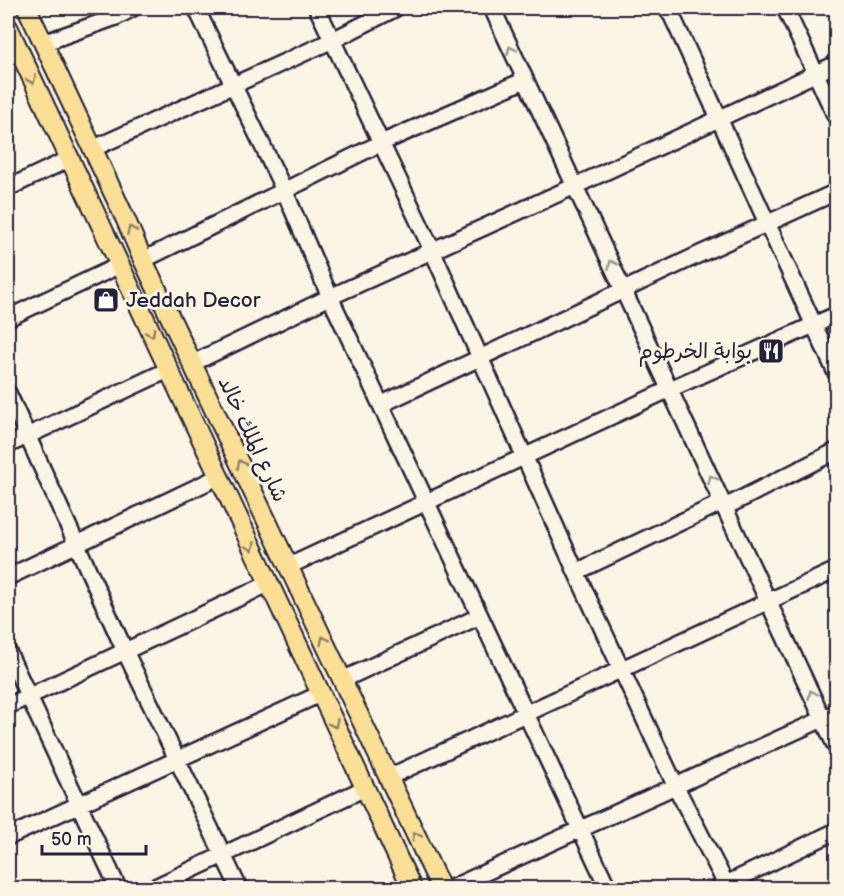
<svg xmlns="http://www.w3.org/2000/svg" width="844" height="896" font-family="'Balsamiq Sans','Playpen Sans Arabic',sans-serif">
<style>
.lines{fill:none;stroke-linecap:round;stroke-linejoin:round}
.minor-casing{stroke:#22223b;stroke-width:20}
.major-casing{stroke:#22223b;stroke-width:22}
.minor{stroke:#fcf5e5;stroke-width:15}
.major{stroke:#fbdf96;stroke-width:18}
.oneway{stroke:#9a9698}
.oneway2{stroke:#8e8068}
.labels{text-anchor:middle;stroke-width:6;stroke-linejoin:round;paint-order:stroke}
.poi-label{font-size:21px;fill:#22223b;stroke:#fcf5e5;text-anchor:start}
.street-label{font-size:21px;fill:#22223b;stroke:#fcf5e5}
</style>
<rect width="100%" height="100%" fill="#fcf5e5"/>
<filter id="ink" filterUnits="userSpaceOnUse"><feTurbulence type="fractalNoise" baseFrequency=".0167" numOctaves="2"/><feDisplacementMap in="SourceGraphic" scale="12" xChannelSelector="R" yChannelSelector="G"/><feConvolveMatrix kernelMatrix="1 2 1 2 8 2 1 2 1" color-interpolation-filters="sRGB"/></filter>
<g filter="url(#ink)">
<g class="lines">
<defs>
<path id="minor" d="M 196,8 L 285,192 L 330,297 L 608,888
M 317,8 L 432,250 L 576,572 L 676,787 L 728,888
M 492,8 L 836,747
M 666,8 L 672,16 L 836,373
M 785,8 L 836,117
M 43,43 L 116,17 L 133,8
M 92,149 L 333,40 L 396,8
M 8,188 L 69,159
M 143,260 L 381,143 L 525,80
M 8,318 L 120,265
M 193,363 L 330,297 L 575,186 L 836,64
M 8,393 L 125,651 L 239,888
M 382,404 L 700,254 L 836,192
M 8,445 L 168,370
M 725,507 L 836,451
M 289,566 L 670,389 L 836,315
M 576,572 L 723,502
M 8,577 L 218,477
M 8,652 L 118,888
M 342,680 L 480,616
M 8,706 L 268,584
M 389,777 L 836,570
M 8,837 L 320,694
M 153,888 L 365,788
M 451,888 L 836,713
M 718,888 L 836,831"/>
<path id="major" d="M 27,8 L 125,218 L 143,260 L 441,888
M 8,27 L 412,888"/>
</defs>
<!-- minor casing -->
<use href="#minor" class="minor-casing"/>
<!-- major casing -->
<use href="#major" class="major-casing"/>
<!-- minor -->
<use href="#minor" class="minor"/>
<!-- major -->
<use href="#major" class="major"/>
</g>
<!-- one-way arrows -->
<defs><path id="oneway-chevron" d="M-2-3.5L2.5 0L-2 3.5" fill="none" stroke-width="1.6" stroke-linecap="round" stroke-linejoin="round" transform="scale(1.5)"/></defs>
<g class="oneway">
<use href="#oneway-chevron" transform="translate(511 50) rotate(-115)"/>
<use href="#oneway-chevron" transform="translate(612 264) rotate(-115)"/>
<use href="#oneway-chevron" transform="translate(712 479) rotate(-115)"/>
<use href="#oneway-chevron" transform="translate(812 694) rotate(-115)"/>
</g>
<g class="oneway2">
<use href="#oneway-chevron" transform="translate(32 80) rotate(65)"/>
<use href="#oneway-chevron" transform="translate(131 230) rotate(-113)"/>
<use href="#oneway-chevron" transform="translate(151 333) rotate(65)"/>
<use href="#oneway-chevron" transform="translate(241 464) rotate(-115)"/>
<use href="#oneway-chevron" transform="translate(251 547) rotate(65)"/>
<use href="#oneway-chevron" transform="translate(324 640) rotate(-115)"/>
<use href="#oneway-chevron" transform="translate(334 724) rotate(65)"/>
<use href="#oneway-chevron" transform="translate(416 836) rotate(-115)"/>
</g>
</g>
<!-- icons -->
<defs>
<symbol id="shop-square" viewBox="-11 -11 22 22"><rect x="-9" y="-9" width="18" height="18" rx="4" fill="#22223b" stroke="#fcf5e5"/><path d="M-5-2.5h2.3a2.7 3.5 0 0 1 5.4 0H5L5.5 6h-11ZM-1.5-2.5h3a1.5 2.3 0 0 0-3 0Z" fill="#fff"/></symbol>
<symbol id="restaurant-square" viewBox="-11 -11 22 22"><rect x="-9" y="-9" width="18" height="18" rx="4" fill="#22223b" stroke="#fcf5e5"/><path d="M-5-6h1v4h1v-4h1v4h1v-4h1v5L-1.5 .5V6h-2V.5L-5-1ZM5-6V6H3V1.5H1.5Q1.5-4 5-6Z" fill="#fff"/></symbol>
</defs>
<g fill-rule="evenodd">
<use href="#shop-square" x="91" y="285" width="30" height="30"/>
<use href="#restaurant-square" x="756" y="336" width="30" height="30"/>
</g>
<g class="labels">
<!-- poi labels -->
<g class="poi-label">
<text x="126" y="307">Jeddah Decor</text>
<text x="752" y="358" text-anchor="end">بوابة الخرطوم</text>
</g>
<!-- street labels -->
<g class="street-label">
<text transform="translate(253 439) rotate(65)" y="7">شارع الملك خالد</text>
</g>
</g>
<!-- margin -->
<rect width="844" height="896" fill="none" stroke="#fcf5e5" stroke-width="30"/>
<rect x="15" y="15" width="814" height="866" fill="none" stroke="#22223b" stroke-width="2" filter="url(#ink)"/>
<!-- scale -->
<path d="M42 845v9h104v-9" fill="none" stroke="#22223b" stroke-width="3"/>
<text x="51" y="845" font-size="18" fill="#22223b" stroke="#fcf5e5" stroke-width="4.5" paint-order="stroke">50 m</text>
</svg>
